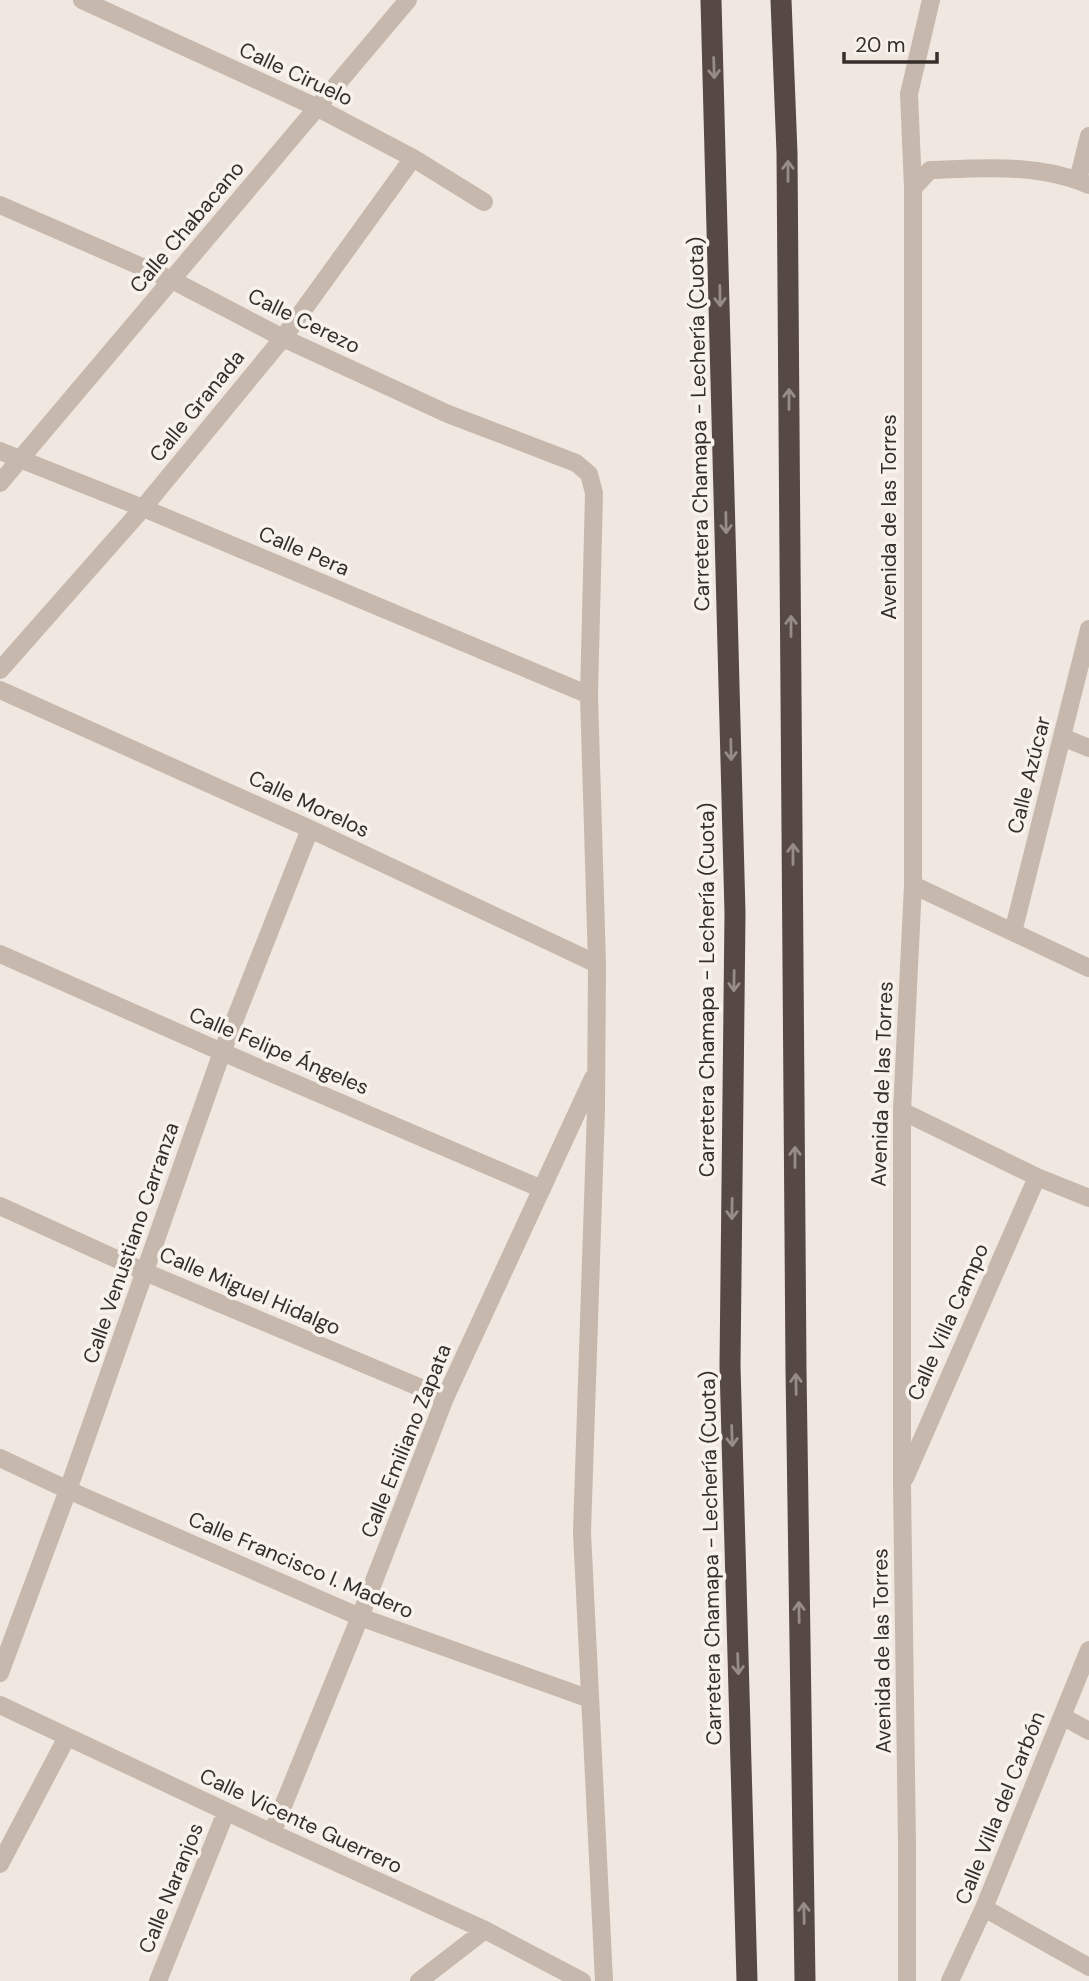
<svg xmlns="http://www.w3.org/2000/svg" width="1089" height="1981" font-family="'DM Sans',sans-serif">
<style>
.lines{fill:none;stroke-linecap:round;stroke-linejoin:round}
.minor{stroke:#c7b8ad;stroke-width:18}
.highway{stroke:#564843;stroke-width:21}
.oneway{stroke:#978c87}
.labels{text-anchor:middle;stroke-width:7;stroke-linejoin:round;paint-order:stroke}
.street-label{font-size:21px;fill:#362e2b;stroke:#f8f2ec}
</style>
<rect width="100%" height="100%" fill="#f0e8e0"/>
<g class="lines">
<!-- minor -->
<path class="minor" d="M 82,0 L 318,108 L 413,158 L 484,202
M 1078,180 L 1089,136
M 913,188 L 930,170 C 982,168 1040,163 1089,185
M 0,205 L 172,280 L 283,338 L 448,414 L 576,463 L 589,474 L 594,493 L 589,695 L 597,964 L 596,1110 L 582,1532 L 604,1981
M 0,451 L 143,508 L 589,695
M 0,483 L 408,0
M 0,670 L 143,508 L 283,338 L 413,158
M 0,690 L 310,829 L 597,964
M 1062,737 L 1089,748
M 913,885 L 1089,968
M 1013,932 L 1089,629
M 0,954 L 222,1052 L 542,1189
M 902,1111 L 1037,1177 L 1089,1198
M 0,1206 L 145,1272 L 445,1398
M 0,1458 L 68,1490 L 360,1617 L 590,1699
M 905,1478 L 1037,1177
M 0,1673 L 68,1490 L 222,1052 L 310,829
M 0,1705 L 272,1833 L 485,1930 L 582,1981
M 1062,1716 L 1089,1731
M 272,1833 L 360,1617 L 445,1398 L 593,1078
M 0,1864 L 67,1737
M 984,1908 L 1089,1967
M 158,1981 L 226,1812
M 419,1981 L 485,1930
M 907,1981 L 907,1845 L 902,1485 L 902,1111 L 913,885 L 913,188 L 909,94 L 931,0
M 950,1981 L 984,1908 L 1089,1650"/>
<!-- highway -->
<path class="highway" d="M 711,0 L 735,913 L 730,1366 L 747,1981
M 781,0 L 787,153 L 796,1370 L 805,1981"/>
</g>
<!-- one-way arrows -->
<defs><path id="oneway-shaft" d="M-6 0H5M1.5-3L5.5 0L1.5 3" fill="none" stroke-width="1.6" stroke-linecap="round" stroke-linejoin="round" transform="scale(1.75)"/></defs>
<g class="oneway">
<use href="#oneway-shaft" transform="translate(714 68) rotate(88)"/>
<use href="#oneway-shaft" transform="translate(788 171) rotate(-90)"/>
<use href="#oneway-shaft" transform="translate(720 296) rotate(89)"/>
<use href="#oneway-shaft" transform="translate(789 399) rotate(-90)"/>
<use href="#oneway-shaft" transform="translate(726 523) rotate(89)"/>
<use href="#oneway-shaft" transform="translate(791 626) rotate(-90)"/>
<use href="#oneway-shaft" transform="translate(731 750) rotate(89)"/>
<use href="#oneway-shaft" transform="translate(793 854) rotate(-90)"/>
<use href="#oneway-shaft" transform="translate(734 981) rotate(91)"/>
<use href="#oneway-shaft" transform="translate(795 1157) rotate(-90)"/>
<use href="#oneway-shaft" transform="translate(732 1209) rotate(91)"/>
<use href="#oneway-shaft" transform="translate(796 1384) rotate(-91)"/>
<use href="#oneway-shaft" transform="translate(732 1436) rotate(88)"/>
<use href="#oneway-shaft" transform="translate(799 1612) rotate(-91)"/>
<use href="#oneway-shaft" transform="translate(738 1664) rotate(88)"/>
<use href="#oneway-shaft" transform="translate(804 1913) rotate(-91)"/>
</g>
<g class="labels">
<!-- street labels -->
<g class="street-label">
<text transform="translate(296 74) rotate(25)" y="7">Calle Ciruelo</text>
<text transform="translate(187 227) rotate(-50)" y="7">Calle Chabacano</text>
<text transform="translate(304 321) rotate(26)" y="7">Calle Cerezo</text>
<text transform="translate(197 406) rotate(-51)" y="7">Calle Granada</text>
<text transform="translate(699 424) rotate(-91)" y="7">Carretera Chamapa - Lechería (Cuota)</text>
<text transform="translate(889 517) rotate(-90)" y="7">Avenida de las Torres</text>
<text transform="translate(304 551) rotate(23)" y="7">Calle Pera</text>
<text transform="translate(1029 775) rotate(-76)" y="7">Calle Azúcar</text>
<text transform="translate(309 804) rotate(25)" y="7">Calle Morelos</text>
<text transform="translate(707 990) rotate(-90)" y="7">Carretera Chamapa - Lechería (Cuota)</text>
<text transform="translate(279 1051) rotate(23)" y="7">Calle Felipe Ángeles</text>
<text transform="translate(882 1084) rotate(-88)" y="7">Avenida de las Torres</text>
<text transform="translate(131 1243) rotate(-71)" y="7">Calle Venustiano Carranza</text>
<text transform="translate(250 1291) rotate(23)" y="7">Calle Miguel Hidalgo</text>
<text transform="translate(948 1322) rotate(-66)" y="7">Calle Villa Campo</text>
<text transform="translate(406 1441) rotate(-68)" y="7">Calle Emiliano Zapata</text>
<text transform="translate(711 1558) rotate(-91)" y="7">Carretera Chamapa - Lechería (Cuota)</text>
<text transform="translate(301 1565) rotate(23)" y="7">Calle Francisco I. Madero</text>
<text transform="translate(882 1651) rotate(-91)" y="7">Avenida de las Torres</text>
<text transform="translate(1000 1808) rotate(-68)" y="7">Calle Villa del Carbón</text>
<text transform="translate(301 1821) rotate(25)" y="7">Calle Vicente Guerrero</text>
<text transform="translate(171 1888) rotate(-68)" y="7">Calle Naranjos</text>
</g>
</g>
<!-- scale -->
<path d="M844 52v10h93v-10" fill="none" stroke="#362e2b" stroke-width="3.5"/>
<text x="855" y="52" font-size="21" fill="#362e2b" stroke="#f8f2ec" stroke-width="5" paint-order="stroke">20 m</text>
</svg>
